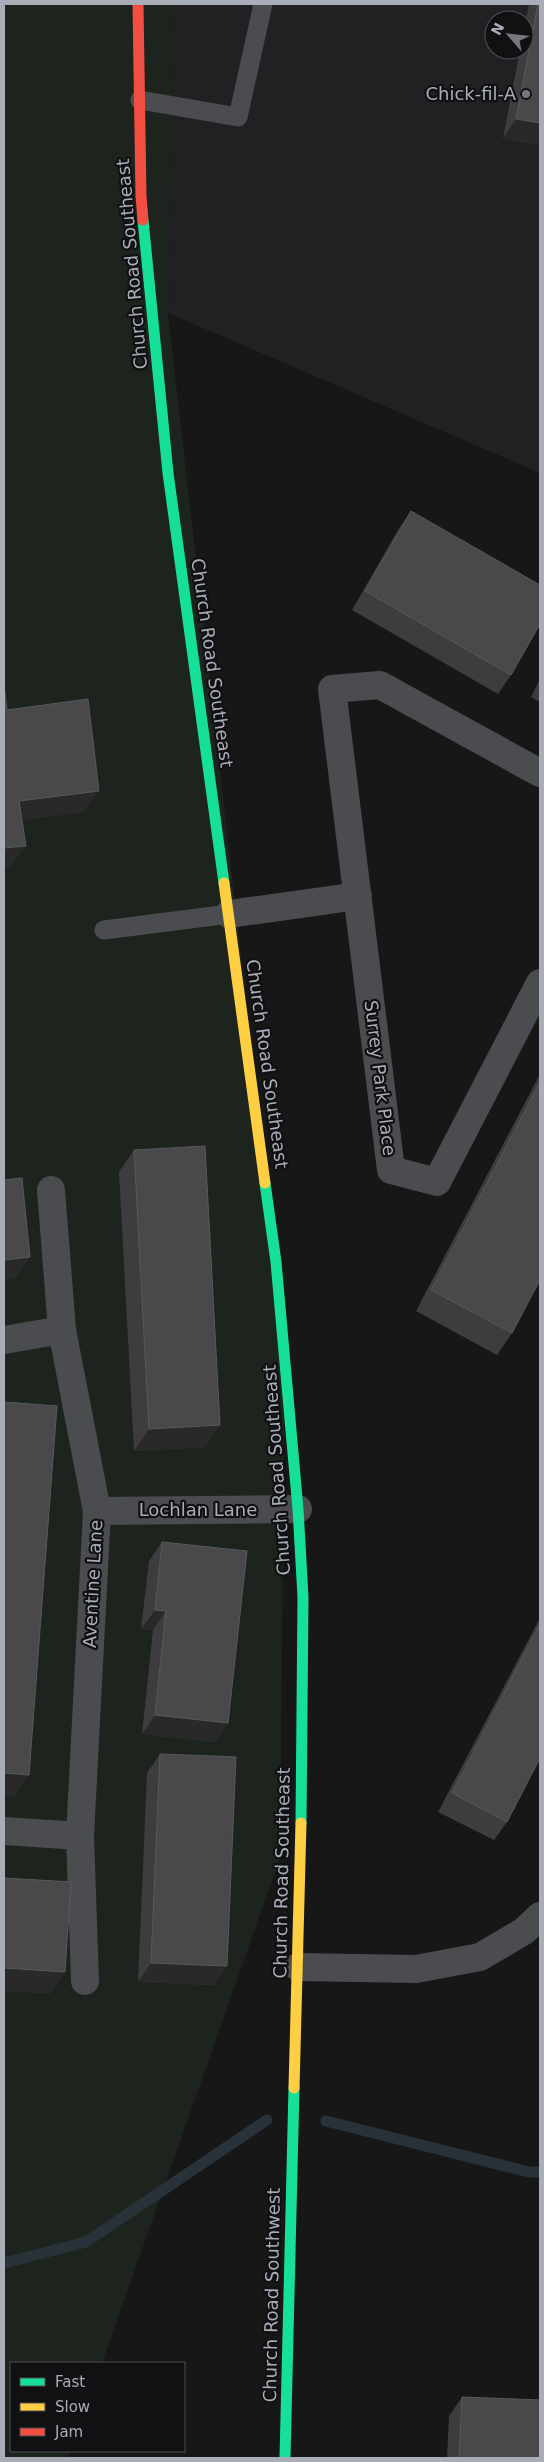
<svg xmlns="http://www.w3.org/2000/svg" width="544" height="2462" font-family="'DejaVu Sans',sans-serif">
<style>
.built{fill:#212123;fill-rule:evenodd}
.green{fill:#1d241e}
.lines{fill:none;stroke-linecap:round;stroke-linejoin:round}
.stream{stroke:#2a3239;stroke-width:11}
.lane{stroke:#4b4c50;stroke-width:19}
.street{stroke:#4b4c50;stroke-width:28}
.fast{stroke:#16e098;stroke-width:11}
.slow{stroke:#ffcf43;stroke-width:11}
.jam{stroke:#f24e42;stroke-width:11}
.wall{fill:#3d3d3f}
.shaded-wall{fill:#29292a}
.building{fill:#49494c;stroke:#58595d}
.poi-dot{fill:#757880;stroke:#111113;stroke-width:2}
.labels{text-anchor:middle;stroke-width:4.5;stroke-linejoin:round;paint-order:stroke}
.poi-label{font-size:18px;fill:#a8adb8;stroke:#111113;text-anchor:end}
.street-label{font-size:18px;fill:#a8adb8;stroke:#111113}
</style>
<rect width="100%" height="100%" fill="#171717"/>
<!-- built -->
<path class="built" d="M 175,4 L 540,4 L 540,473 L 168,313 ZM 494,20 L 524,20 L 524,50 L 494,50 Z"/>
<!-- green -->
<path class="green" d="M 4,4 L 175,4 L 168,313 L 285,1343 L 280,1858 L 102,2363 L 11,2363 L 11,2451 L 71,2451 L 68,2458 L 4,2458 Z"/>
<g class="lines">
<!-- stream -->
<path class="stream" d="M 326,2121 L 529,2172 L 540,2172
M 4,2263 L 86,2242 L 267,2120"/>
<!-- lane -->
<path class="lane" d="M 140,100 L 238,117 L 263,4
M 104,930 L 229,914"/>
<!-- street -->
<path class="street" d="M 540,773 L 380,685 L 332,689 L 391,1170 L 437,1182 L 540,983
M 229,914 L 358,896
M 51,1190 L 62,1330 L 97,1511 L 80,1836 L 85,1981
M 4,1340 L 62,1330
M 97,1511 L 298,1509
M 4,1831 L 80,1836
M 298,1967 L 416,1969 L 480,1957 L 524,1931 L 540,1916"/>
<!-- fast -->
<path class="fast" d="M 143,220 L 168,473 L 224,883
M 265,1183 L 276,1262 L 298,1509 L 303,1597 L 301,1823
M 285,2458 L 294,2088"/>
<!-- slow -->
<path class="slow" d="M 224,883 L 265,1183
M 294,2088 L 301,1823"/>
<!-- jam -->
<path class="jam" d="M 138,4 L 141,196 L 143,220"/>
</g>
<!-- wall -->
<path class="wall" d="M 529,4 L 540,4 L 540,145 L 503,138 L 520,50 L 524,50 L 524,29 Z
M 411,511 L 511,675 L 498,694 L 352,610 L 398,530 Z
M 540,679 L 540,702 L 531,697 Z
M 540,1074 L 540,1280 L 512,1333 L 497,1355 L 416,1311 Z
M 134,1150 L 220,1425 L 205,1447 L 134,1451 L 119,1172 Z
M 162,1542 L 228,1723 L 215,1742 L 142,1734 L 153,1630 L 141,1629 L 149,1561 Z
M 540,1618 L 540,1758 L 507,1822 L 494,1840 L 438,1812 Z
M 160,1754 L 214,1985 L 138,1982 L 147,1773 Z
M 462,2397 L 540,2458 L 447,2458 L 449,2416 Z"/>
<!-- shaded-wall -->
<path class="shaded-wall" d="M 516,119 L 540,123 L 540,145 L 503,138 Z
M 99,791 L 84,812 L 4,823 L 19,801 Z
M 26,846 L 10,867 L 4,868 L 4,848 Z
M 30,1257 L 15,1279 L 4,1280 L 4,1260 Z
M 220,1425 L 205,1447 L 134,1451 L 149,1429 Z
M 155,1610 L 166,1611 L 153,1630 L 141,1629 Z
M 155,1715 L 228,1723 L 215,1742 L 142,1734 Z
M 4,1773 L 29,1775 L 14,1797 L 4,1796 Z
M 151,1963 L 227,1966 L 214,1985 L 138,1982 Z
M 4,1968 L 65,1972 L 50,1994 L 4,1991 Z"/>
<!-- building -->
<path class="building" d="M 538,4 L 540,4 L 540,123 L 516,119 Z
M 411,511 L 540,585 L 540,624 L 511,675 L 365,591 Z
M 4,685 L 7,710 L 88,699 L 99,791 L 19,801 L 26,846 L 4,848 Z
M 540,1082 L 540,1280 L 512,1333 L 431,1290 Z
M 205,1146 L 220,1425 L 149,1429 L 134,1150 Z
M 22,1178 L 30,1257 L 4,1260 L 4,1180 Z
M 4,1402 L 57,1406 L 29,1775 L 4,1773 Z
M 162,1542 L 247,1551 L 228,1723 L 155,1715 L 166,1611 L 155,1610 Z
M 540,1624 L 540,1758 L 507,1822 L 452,1793 Z
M 160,1754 L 236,1757 L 227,1966 L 151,1963 Z
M 4,1878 L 71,1882 L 65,1972 L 4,1968 Z
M 462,2397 L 540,2400 L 540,2458 L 459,2458 Z"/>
<!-- markers -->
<circle class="poi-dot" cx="526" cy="94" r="5"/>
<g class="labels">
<!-- poi labels -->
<g class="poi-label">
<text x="516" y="100">Chick-fil-A</text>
</g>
<!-- street labels -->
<g class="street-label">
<text transform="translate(132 264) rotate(-95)" y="6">Church Road Southeast</text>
<text transform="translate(212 663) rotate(82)" y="6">Church Road Southeast</text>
<text transform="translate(267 1064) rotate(82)" y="6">Church Road Southeast</text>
<text transform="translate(380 1078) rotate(83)" y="6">Surrey Park Place</text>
<text transform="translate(277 1470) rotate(-94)" y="6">Church Road Southeast</text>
<text x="198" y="1516">Lochlan Lane</text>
<text transform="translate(93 1584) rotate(-87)" y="6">Aventine Lane</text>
<text transform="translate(282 1873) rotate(-89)" y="6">Church Road Southeast</text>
<text transform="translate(272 2295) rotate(-89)" y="6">Church Road Southwest</text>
</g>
</g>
<!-- border -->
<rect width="544" height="2462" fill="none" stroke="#a8adb8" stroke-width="10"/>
<!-- legend -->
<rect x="10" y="2362" width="175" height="90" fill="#111113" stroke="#4d4f55"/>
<rect x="20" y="2378" width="25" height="8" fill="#16e098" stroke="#4d4f55"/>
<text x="55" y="2387" font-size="15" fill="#a8adb8">Fast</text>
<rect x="20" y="2403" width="25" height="8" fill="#ffcf43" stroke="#4d4f55"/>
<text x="55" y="2412" font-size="15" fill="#a8adb8">Slow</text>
<rect x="20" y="2428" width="25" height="8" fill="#f24e42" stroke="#4d4f55"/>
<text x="55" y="2437" font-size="15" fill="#a8adb8">Jam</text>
<!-- north arrow -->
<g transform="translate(509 35) rotate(298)"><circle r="24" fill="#111113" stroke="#4d4f55"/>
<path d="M0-4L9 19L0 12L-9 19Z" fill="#757880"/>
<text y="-8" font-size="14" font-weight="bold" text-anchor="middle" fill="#a8adb8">N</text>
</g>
</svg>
